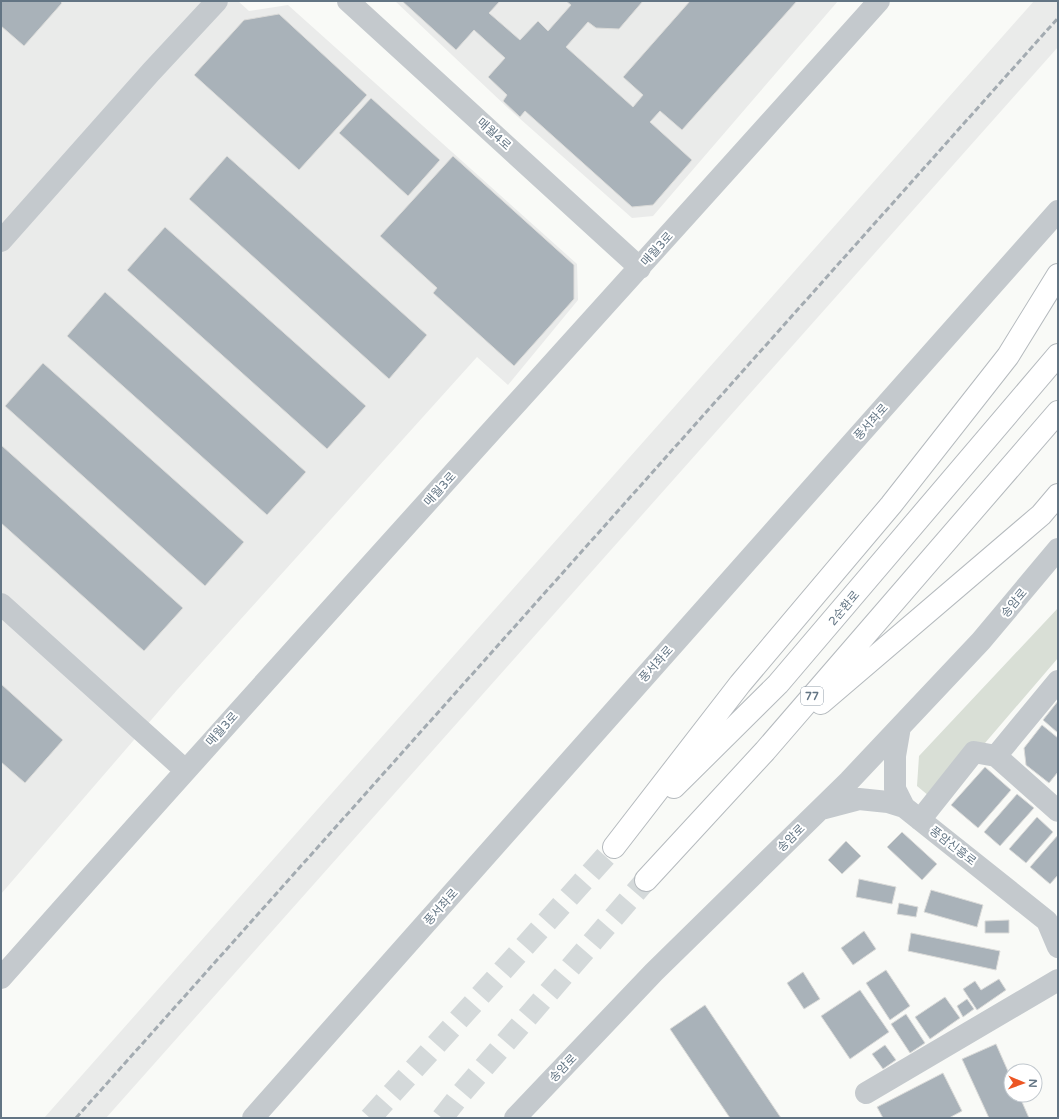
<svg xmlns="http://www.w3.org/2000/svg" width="1059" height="1119" font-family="'Varela Round','Noto Sans KR',sans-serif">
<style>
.built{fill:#eaebea}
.green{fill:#d9dfd6}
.building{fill:#a9b2b9;stroke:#dbdbd9}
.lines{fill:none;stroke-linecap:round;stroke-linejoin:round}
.highway-tunnel{stroke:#d4d9da;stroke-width:22;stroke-dasharray:22 11;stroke-linecap:butt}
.highway-casing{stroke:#b5babe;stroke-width:24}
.minor{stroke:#c4c9cd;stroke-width:22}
.highway{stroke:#fff;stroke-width:22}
.rail{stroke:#a3abb1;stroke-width:3;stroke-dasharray:6 3;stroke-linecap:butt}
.labels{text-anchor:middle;stroke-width:4;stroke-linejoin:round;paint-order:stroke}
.shield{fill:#fff;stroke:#929ea9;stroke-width:1}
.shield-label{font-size:11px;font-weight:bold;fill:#637584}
.street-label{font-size:12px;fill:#637584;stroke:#fff}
</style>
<rect width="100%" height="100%" fill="#f9faf7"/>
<!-- built -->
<path class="built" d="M 1,1 L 238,1 L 249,11 L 288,5 L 577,264 L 578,300 L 508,385 L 477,357 L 177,690 L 1,894 Z
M 395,1 L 838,1 L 653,216 L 632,218 L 509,109 Z
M 1034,1 L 1058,1 L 1058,47 L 106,1118 L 44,1118 Z"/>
<!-- green -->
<path class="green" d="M 1058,608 L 1058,658 L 985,743 L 969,743 L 929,796 L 917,786 L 919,756 Z"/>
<!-- building -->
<path class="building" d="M 1,1 L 60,1 L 62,3 L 24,46 L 1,26 Z
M 402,1 L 500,1 L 489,13 L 520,40 L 538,21 L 548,31 L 571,5 L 566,1 L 643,1 L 619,29 L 596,28 L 588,22 L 566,47 L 633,107 L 643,95 L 623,77 L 690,1 L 797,1 L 682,130 L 660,111 L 650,122 L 692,160 L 653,205 L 632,207 L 525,111 L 520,117 L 503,101 L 507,95 L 488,77 L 505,58 L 474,30 L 456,50 Z
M 279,14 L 367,95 L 299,170 L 194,75 L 244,20 Z
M 371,98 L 440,160 L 408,196 L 339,133 Z
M 227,156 L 427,335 L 389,379 L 189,199 Z
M 453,156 L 574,265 L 574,299 L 514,366 L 433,293 L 437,288 L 380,236 Z
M 165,227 L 366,406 L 327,449 L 127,270 Z
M 105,292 L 306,472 L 267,515 L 67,336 Z
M 43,363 L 244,542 L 205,586 L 5,406 Z
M 1,445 L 183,608 L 144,651 L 1,523 Z
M 1,684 L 63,740 L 25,783 L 1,762 Z
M 1058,701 L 1058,733 L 1043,720 Z
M 1042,725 L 1058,738 L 1058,772 L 1049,783 L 1026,765 L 1024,748 Z
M 985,767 L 1011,790 L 978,828 L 951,805 Z
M 1017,794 L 1034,808 L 1000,846 L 984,832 Z
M 1037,817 L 1053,832 L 1026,863 L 1009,849 Z
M 902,832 L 937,864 L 922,880 L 887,847 Z
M 1058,835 L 1058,875 L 1050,884 L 1030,867 Z
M 846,841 L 861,856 L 842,874 L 828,860 Z
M 859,879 L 896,887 L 892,904 L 856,897 Z
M 931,890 L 983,905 L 977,927 L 924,912 Z
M 899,903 L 918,907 L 916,917 L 897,914 Z
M 1009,920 L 1009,933 L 985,933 L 985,921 Z
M 864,931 L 876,949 L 853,965 L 841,948 Z
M 911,933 L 1000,951 L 996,970 L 908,951 Z
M 886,970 L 910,1006 L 890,1020 L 866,983 Z
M 803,972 L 820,999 L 804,1009 L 787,983 Z
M 999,979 L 1006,990 L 977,1010 L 963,989 L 975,981 L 981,990 Z
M 860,990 L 889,1032 L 850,1059 L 821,1016 Z
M 945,997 L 960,1018 L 930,1039 L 915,1017 Z
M 967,999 L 974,1009 L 963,1017 L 957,1006 Z
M 705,1005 L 781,1118 L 730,1118 L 670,1029 Z
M 906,1014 L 925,1043 L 910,1053 L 891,1024 Z
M 996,1044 L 1011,1078 L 1011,1095 L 1019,1095 L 1029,1118 L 989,1118 L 962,1059 Z
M 885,1045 L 896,1060 L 883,1069 L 872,1054 Z
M 943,1073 L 962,1111 L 949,1118 L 883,1118 L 877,1107 Z"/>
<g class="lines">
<!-- highway-tunnel -->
<path class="highway-tunnel" d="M 370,1118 L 614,847
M 442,1118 L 460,1095 L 646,880"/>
<defs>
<path id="highway" d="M 821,703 L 1041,515 L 1058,495
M 674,787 L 778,684 L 1058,355
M 614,847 L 740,684 L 891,505 L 1008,356 L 1058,275
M 646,880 L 765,751 L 1058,412"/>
</defs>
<!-- highway casing -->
<use href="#highway" class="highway-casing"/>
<!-- minor -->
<path class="minor" d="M 348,1 L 640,268
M 1,241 L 151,72 L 217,1
M 1,604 L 185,770
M 900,727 L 895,756 L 895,789 L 904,807
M 996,756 L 1058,681
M 996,756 L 1058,811
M 821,809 L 859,799 L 888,802 L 904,807 L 1047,921 L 1058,947
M 920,820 L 974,752 L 996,756
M 1,978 C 291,650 587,327 879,1
M 866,1093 L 1058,980
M 253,1118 L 1058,211
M 515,1118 L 654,972 L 849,781 L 981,641 L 1058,549"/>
<!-- highway -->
<use href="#highway" class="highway"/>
<!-- rail -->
<path class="rail" d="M 76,1118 L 1058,18"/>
</g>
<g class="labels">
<!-- shield labels -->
<rect class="shield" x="801" y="687" width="22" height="18" rx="3"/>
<g class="shield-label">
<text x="812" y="700">77</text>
</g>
<!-- street labels -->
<g class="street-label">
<text transform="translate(494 134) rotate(42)" y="4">매월4로</text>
<text transform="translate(657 249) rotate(-48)" y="4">매월3로</text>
<text transform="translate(871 422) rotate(-48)" y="4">풍서좌로</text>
<text transform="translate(440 489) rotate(-48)" y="4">매월3로</text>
<text transform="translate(1014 603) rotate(-50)" y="4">송암로</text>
<text transform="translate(844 608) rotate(-50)" y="4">2순환로</text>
<text transform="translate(656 664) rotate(-48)" y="4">풍서좌로</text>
<text transform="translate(222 729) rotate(-48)" y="4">매월3로</text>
<text transform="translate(791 838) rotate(-45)" y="4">송암로</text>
<text transform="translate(953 846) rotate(38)" y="4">풍암신흥로</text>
<text transform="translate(441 907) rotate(-48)" y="4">풍서좌로</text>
<text transform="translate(563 1068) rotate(-46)" y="4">송암로</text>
</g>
</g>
<!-- border -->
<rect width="1059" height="1119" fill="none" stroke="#637584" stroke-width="4"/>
<!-- north arrow -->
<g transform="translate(1023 1083) rotate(92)"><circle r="19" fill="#ffffff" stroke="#c1c8ce"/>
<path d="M0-3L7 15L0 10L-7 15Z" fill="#ec5624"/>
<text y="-6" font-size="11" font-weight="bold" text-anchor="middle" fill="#637584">N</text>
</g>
</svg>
